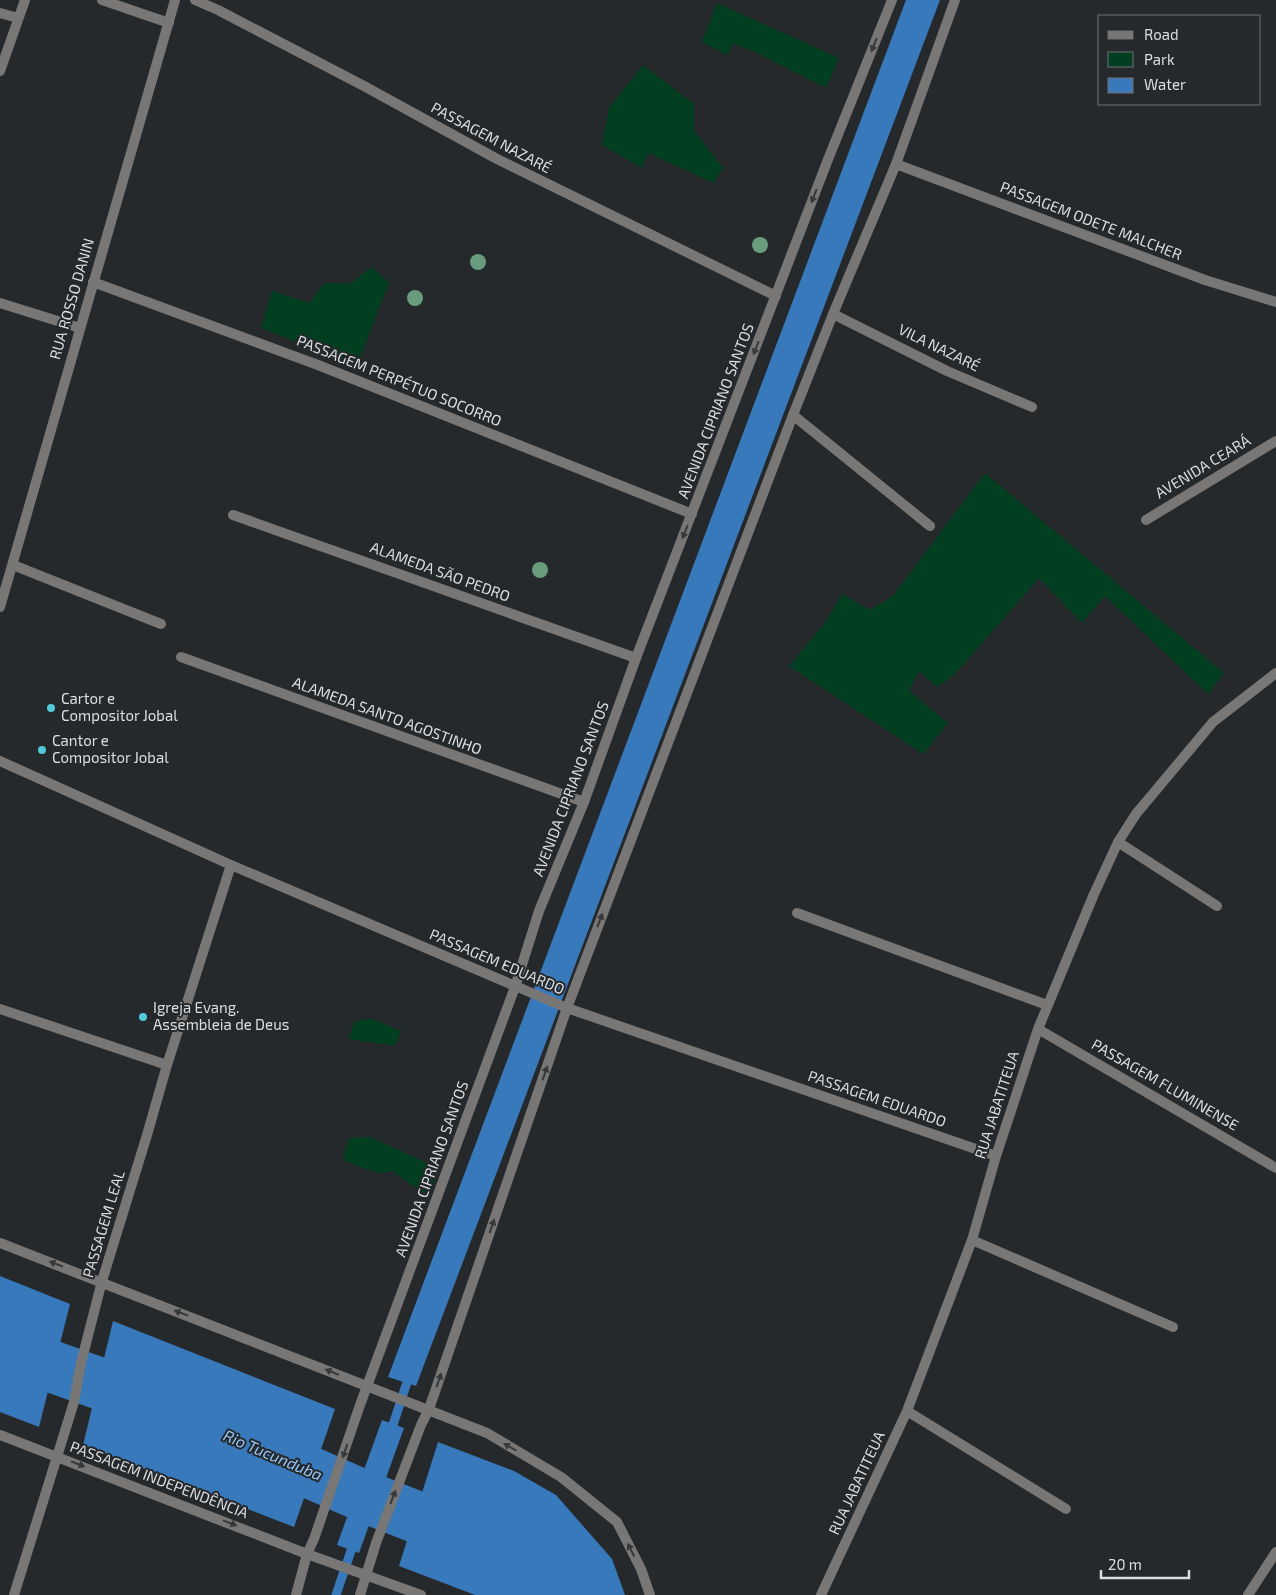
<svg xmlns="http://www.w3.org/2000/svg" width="1276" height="1595" font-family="'Exo 2',sans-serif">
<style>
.green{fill:#023f20}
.water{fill:#3779bb}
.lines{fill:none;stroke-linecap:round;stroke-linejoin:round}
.stream{stroke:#3779bb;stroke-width:9}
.river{stroke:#3779bb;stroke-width:52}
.minor{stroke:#797775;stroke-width:10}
.tertiary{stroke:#797775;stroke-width:10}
.tree{fill:#689c7d}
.oneway{fill:#36393b}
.poi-dot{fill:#53cadc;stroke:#25292c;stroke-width:2}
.labels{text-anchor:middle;stroke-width:4;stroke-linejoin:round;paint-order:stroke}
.street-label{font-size:15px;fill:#dbdde0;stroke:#25292c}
.poi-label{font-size:15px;fill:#dbdde0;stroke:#25292c;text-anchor:start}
.water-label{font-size:16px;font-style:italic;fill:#95c6fb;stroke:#25292c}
</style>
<rect width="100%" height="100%" fill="#25292c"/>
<!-- green -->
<path class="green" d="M 717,3 L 839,58 L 826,88 L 759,54 L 733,43 L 727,55 L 702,42 Z
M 643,65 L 694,104 L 694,131 L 723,168 L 714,183 L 648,153 L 642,168 L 602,145 L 609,108 Z
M 372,267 L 389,283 L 357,365 L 261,328 L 272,291 L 310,303 L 324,283 L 351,283 Z
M 985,473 L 1224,673 L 1208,694 L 1105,596 L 1082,623 L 1039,578 L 955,674 L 937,687 L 919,671 L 909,691 L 948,723 L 923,754 L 789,666 L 825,623 L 842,594 L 870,610 L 893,596 Z
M 370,1018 L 401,1031 L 395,1046 L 349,1039 L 354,1022 Z
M 370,1137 L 438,1168 L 433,1184 L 424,1193 L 392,1171 C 389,1171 384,1173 380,1173 C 370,1171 351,1164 343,1159 L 349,1138 Z"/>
<!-- water -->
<path class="water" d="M 906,0 L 940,0 L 416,1386 L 388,1377 Z
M 0,1276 L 70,1304 L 39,1427 L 0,1412 Z
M 113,1321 L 335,1409 L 294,1527 L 83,1445 Z
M 382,1420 L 404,1428 L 359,1553 L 337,1545 Z
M 438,1442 L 514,1471 L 556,1495 L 612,1559 L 625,1595 L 475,1595 L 399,1566 Z"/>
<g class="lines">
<!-- stream -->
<path class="stream" d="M 390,1434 L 410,1373
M 336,1595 L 355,1539"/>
<!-- river -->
<path class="river" d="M 0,1348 L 140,1398 L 165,1409
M 246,1444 L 368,1498 L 452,1531 L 505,1568 L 527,1595"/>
<!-- minor -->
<path class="minor" d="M 102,0 L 169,23
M 195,0 L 218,10 L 364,86 L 497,159 L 776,296
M 0,13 L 18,18
M 0,71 L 25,0
M 896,164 L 1205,280 L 1276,302
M 93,282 L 318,365 L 692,514
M 0,303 L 80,328
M 833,314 L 947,371 L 1032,407
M 793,415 L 930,526
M 233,515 L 636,658
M 1146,520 L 1276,441
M 13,565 L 161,624
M 0,607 L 175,0
M 181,657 L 584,802
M 0,761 L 231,865 L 567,1008 L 996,1156
M 1118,842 L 1217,906
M 797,913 L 1047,1005
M 0,1009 L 167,1065
M 1038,1029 L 1276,1168
M 972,1240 L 1173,1327
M 0,1243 L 487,1433 L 561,1477 L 617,1522 L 641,1569 L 650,1595
M 907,1411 L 1066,1509
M 0,1435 L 307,1554 L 421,1595
M 14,1595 L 74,1402 L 81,1363 L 102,1281 L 147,1135 L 167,1065 L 231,865
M 821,1595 L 907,1411 L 972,1240 L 996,1156 L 1038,1029 L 1094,894 L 1118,842 L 1136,814 L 1213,722 L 1276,673
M 1248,1595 L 1276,1552"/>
<!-- tertiary -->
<path class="tertiary" d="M 296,1595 L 307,1554 L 314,1539 L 360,1405 L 515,987 L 539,911 L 584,802 L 636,658 L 827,162 L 892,0
M 360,1595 L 376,1543 L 421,1425 L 429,1409 L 567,1008 L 793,415 L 833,314 L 896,164 L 955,0"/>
</g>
<!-- trees -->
<g class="tree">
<circle cx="760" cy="245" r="8"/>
<circle cx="478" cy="262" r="8"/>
<circle cx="415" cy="298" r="8"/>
<circle cx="540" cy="570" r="8"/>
</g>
<!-- one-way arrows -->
<defs><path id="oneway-solid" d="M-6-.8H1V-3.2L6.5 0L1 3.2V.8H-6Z" transform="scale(1.25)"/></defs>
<g class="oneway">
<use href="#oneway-solid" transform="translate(874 45) rotate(112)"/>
<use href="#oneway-solid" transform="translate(814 196) rotate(111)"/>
<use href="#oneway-solid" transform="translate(756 348) rotate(111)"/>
<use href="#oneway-solid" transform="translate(685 532) rotate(111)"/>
<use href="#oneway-solid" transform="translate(600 920) rotate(-69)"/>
<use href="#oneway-solid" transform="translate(545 1073) rotate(-71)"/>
<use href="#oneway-solid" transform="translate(492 1226) rotate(-71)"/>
<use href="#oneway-solid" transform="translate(56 1264) rotate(-159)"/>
<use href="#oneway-solid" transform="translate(181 1313) rotate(-159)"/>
<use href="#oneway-solid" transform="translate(332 1372) rotate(-158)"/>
<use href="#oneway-solid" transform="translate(439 1380) rotate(-71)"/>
<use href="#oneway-solid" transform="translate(510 1447) rotate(-150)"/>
<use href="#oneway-solid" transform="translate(345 1451) rotate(109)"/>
<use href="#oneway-solid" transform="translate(78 1464) rotate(21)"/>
<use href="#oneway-solid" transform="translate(393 1497) rotate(-69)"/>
<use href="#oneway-solid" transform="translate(230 1523) rotate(21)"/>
<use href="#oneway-solid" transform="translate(631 1550) rotate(-117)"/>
</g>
<!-- markers -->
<g class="poi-dot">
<circle cx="51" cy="708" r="5"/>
<circle cx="42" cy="750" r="5"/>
<circle cx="143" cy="1017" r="5"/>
</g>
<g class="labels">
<!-- street labels -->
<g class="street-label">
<text transform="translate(491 138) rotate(28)" y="5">PASSAGEM NAZARÉ</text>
<text transform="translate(1091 221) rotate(21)" y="5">PASSAGEM ODETE MALCHER</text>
<text transform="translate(72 299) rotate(-74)" y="5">RUA ROSSO DANIN</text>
<text transform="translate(939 348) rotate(26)" y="5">VILA NAZARÉ</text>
<text transform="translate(399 381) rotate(22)" y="5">PASSAGEM PERPÉTUO SOCORRO</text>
<text transform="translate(716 411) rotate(-69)" y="5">AVENIDA CIPRIANO SANTOS</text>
<text transform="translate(1203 467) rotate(-31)" y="5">AVENIDA CEARÁ</text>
<text transform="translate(440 572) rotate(20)" y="5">ALAMEDA SÃO PEDRO</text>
<text transform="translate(387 716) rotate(20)" y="5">ALAMEDA SANTO AGOSTINHO</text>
<text transform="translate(571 789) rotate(-69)" y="5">AVENIDA CIPRIANO SANTOS</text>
<text transform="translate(497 962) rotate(23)" y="5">PASSAGEM EDUARDO</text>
<text transform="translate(1165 1085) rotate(30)" y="5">PASSAGEM FLUMINENSE</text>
<text transform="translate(877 1099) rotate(19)" y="5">PASSAGEM EDUARDO</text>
<text transform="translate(997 1105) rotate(-72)" y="5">RUA JABATITEUA</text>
<text transform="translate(432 1169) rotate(-70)" y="5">AVENIDA CIPRIANO SANTOS</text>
<text transform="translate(104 1224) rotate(-73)" y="5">PASSAGEM LEAL</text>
<text transform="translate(159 1480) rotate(21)" y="5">PASSAGEM INDEPENDÊNCIA</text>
<text transform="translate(857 1483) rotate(-65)" y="5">RUA JABATITEUA</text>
</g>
<!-- poi labels -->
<g class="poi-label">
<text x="61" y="704">Cartor e<tspan x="61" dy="17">Compositor Jobal</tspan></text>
<text x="52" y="746">Cantor e<tspan x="52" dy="17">Compositor Jobal</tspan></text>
<text x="153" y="1013">Igreja Evang.<tspan x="153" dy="17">Assembleia de Deus</tspan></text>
</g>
<!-- water labels -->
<g class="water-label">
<text transform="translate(273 1455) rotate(23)" y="6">Rio Tucunduba</text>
</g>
</g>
<!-- legend -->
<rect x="1098" y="15" width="162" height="90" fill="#25292c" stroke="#6e7174"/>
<rect x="1108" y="31" width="25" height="8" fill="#797775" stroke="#6e7174"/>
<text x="1144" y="40" font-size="15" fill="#dbdde0">Road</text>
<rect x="1108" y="52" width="25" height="15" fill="#023f20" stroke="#6e7174"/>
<text x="1144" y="65" font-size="15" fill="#dbdde0">Park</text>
<rect x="1108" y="78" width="25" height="15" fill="#3779bb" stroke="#6e7174"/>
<text x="1144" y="90" font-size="15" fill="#dbdde0">Water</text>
<!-- scale -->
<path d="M1101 1570v8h88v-8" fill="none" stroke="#dbdde0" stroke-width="2.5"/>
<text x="1108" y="1570" font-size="15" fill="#dbdde0" stroke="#25292c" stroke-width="4" paint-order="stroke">20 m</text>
</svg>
